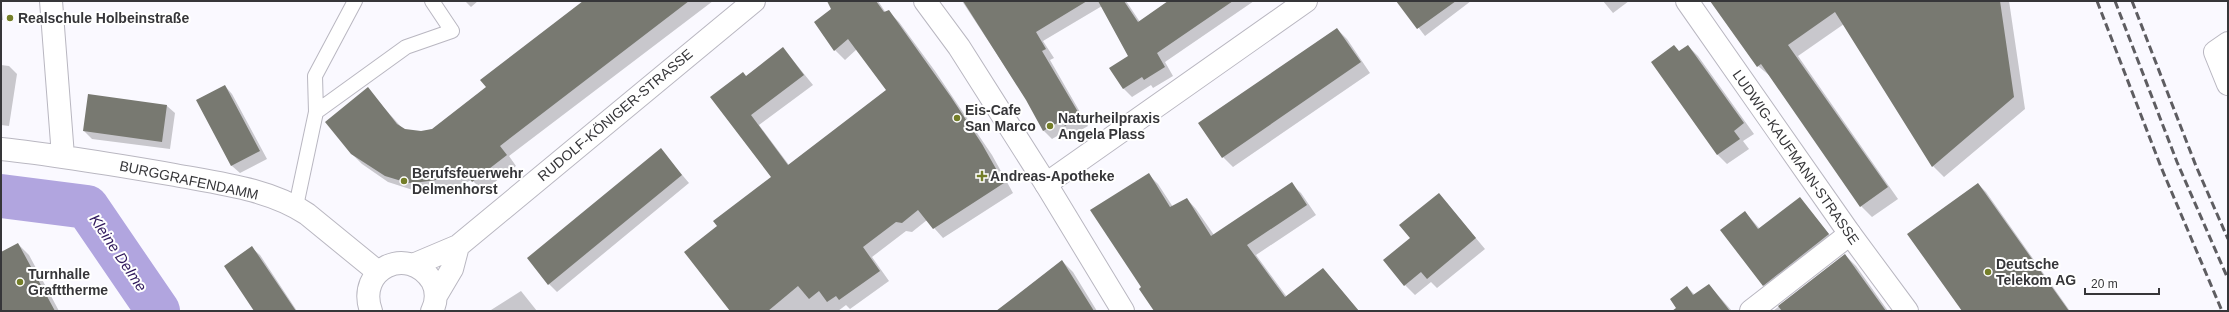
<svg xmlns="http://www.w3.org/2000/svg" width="2229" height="312" font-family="Helvetica,sans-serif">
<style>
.shadow{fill:#0003}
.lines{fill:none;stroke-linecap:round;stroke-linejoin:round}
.river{stroke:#b1a5df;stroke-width:44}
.building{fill:#787971}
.service-casing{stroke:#b9b7c1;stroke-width:16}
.minor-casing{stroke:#b9b7c1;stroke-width:24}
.tertiary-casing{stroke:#b9b7c1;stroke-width:24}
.secondary-casing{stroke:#b9b7c1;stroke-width:24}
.service{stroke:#fff;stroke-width:14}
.minor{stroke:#fff;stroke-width:22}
.tertiary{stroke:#fff;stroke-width:22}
.secondary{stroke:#fff;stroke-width:22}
.rail{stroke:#5e5d61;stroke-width:3;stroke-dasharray:8 4;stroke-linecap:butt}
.poi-dot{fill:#747e29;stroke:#fff;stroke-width:1.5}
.labels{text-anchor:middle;stroke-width:4;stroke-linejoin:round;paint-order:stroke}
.poi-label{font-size:14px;font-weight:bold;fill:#363639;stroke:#fff;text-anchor:start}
.street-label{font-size:14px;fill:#363639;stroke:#fff}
.water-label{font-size:15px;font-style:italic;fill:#2f185b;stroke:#fff}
</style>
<rect width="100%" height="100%" fill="#faf9ff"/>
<!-- shadow -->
<path class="shadow" d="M 1,1 L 3,20 L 1,20 Z
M 465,1 L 478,1 L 471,7 Z
M 584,1 L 713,1 L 509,156 L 516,166 L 483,191 L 472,180 L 447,190 L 419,192 L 388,182 L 362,164 L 351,153 L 367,89 L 404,130 L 421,132 L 433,129 L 487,88 Z
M 831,1 L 878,1 L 886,13 L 889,12 L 899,22 L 935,71 L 992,155 L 1013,193 L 943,238 L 927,220 L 912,232 L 906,231 L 872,257 L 889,281 L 850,309 L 846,305 L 838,311 L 731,311 L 719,226 L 773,178 L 712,97 L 746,77 L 783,48 L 813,85 L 759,125 L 789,165 L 887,90 L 857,49 L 845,60 L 835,50 Z
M 962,1 L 1126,1 L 1140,22 L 1170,1 L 1254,1 L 1165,62 L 1173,76 L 1153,88 L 1151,85 L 1132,97 L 1124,89 L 1111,69 L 1129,57 L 1102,6 L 1043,41 L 1054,58 L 1050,60 L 1088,126 L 1074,134 L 1069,129 L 1052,139 L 1044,131 L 1027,100 Z
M 1398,1 L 1471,1 L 1425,36 Z
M 1603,1 L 1629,1 L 1613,13 Z
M 1711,1 L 2009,1 L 2025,109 L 1944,177 L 1933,166 L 1844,24 L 1798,56 L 1898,199 L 1872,217 L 1861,206 L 1770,76 L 1758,66 Z
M 1337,29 L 1347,39 L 1370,73 L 1233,167 L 1223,157 Z
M 1688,46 L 1698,56 L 1754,134 L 1743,141 L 1749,149 L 1727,164 L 1717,154 L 1680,52 Z
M 1,65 L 9,66 L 17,74 L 9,126 L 1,125 Z
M 225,86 L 232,94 L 267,159 L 240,173 L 232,166 L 197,100 Z
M 167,106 L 175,113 L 170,149 L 92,139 L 84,131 Z
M 661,150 L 689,183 L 557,292 L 549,284 Z
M 1149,175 L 1158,184 L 1173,207 L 1187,199 L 1196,209 L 1214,235 L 1291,184 L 1301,193 L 1316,215 L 1256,255 L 1287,297 L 1323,269 L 1359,311 L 1155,311 L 1142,288 Z
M 1978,184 L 1986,192 L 2070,311 L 1963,311 Z
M 1439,194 L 1485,249 L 1437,288 L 1431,282 L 1415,295 L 1405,285 Z
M 1800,198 L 1836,243 L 1771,293 L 1764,285 L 1745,212 L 1760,229 Z
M 18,244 L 29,255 L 59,311 L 1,311 L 1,253 Z
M 252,248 L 260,255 L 297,311 L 255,311 Z
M 1845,255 L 1856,266 L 1888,311 L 1773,311 Z
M 1062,261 L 1073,272 L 1097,311 L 997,311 Z
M 1709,285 L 1732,311 L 1674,311 L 1678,308 L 1687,287 L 1695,295 Z
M 521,291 L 537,311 L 492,311 L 491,310 Z"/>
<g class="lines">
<!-- river -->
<path class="river" d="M 1,196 L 87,207 L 158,311"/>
</g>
<!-- building -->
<path class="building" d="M 583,1 L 689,1 L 500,146 L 507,155 L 472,182 L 463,169 L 436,180 L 421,182 L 408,183 L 385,176 L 351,154 L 325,122 L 368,87 L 397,124 L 405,129 L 421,131 L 432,129 L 486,87 L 480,80 Z
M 827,1 L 876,1 L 884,12 L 889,10 L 951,97 L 982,144 L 1004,183 L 933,229 L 918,210 L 902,223 L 896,222 L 863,247 L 880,271 L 839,300 L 836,296 L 827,302 L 819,291 L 809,299 L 798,286 L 768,311 L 730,311 L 684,252 L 717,226 L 713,221 L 771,177 L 710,97 L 743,72 L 746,76 L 783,47 L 804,75 L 751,115 L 788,165 L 886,90 L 848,39 L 834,51 L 814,22 L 831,9 Z
M 963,1 L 1087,1 L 1036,32 L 1046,49 L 1042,51 L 1081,117 L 1065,126 L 1061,121 L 1043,131 L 1026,100 Z
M 1098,1 L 1124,1 L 1138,22 L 1168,1 L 1233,1 L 1157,53 L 1165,67 L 1144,80 L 1142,77 L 1123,89 L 1109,68 L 1128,56 Z
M 1396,1 L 1456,1 L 1417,29 Z
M 1710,1 L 2000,1 L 2014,97 L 1932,167 L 1835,12 L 1788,45 L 1888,187 L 1860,207 L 1761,64 L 1757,67 Z
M 1337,28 L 1361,62 L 1222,158 L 1198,123 Z
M 1674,45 L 1679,51 L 1688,45 L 1744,123 L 1734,131 L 1740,139 L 1717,155 L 1651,62 Z
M 225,85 L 260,151 L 231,166 L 196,100 Z
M 88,94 L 167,105 L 162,142 L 83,131 Z
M 661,148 L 682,175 L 548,285 L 527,258 Z
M 1149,173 L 1170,207 L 1187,198 L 1211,236 L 1292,182 L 1307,205 L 1247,245 L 1285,297 L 1323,268 L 1359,311 L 1154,311 L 1139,289 L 1141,287 L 1090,210 Z
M 1978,183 L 2069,311 L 1962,311 L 1907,234 Z
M 1439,193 L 1476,238 L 1427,279 L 1421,272 L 1404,286 L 1383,260 L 1410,238 L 1399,225 Z
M 1800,197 L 1829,234 L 1763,286 L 1720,230 L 1745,211 L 1758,229 Z
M 18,243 L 55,311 L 1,311 L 1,252 Z
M 252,246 L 296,311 L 254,311 L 224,266 Z
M 1845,254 L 1886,311 L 1782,311 L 1778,306 Z
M 1062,260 L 1094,311 L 996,311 L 1026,288 Z
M 1709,284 L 1730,311 L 1672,311 L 1676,308 L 1670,299 L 1687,286 L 1693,295 Z"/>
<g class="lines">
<defs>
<path id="service" d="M 316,112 L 406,47 L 452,31 L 432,1
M 296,206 L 316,112 L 315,76 L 355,1"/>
<path id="minor" d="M 51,1 L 63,156
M 2228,43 L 2215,52 L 2228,84
M 1,149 C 59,155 117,165 175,175 C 218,183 270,189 307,214 L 378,272
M 1046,184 L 1123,311
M 1751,311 L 1850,234"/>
<path id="tertiary" d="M 925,1 L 959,47 L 1046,184 L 1306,1
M 1687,1 L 1850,234 L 1907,311"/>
<path id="secondary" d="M 413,265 L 458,246 L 754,1
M 436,296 L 452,269 L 458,246
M 371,311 C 356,269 408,244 432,281 C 437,290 437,302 432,311"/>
</defs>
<!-- service casing -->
<use href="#service" class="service-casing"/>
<!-- minor casing -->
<use href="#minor" class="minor-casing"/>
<!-- tertiary casing -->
<use href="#tertiary" class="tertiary-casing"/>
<!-- secondary casing -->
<use href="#secondary" class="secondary-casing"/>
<!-- service -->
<use href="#service" class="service"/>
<!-- minor -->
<use href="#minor" class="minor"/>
<!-- tertiary -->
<use href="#tertiary" class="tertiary"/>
<!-- secondary -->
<use href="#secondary" class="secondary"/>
<!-- rail -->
<path class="rail" d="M 2097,1 L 2161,167 L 2222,311
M 2115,1 L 2177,162 L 2228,279
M 2132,1 L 2196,166 L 2228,239"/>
</g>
<!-- markers -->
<g class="poi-dot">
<circle cx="10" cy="18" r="4"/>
<circle cx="957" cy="118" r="4"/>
<circle cx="1050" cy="126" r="4"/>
<path d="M980 170h4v4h4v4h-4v4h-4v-4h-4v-4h4z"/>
<circle cx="404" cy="181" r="4"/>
<circle cx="1988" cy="272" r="4"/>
<circle cx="20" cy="282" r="4"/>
</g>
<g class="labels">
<!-- poi labels -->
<g class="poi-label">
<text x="18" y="23">Realschule Holbeinstraße</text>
<text x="965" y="115">Eis-Cafe<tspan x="965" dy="16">San Marco</tspan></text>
<text x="1058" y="123">Naturheilpraxis<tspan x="1058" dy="16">Angela Plass</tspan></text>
<text x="412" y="178">Berufsfeuerwehr<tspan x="412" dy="16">Delmenhorst</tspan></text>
<text x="990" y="181">Andreas-Apotheke</text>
<text x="1996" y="269">Deutsche<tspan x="1996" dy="16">Telekom AG</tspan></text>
<text x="28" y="279">Turnhalle<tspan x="28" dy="16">Grafttherme</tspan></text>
</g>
<!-- street labels -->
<g class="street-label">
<text transform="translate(615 115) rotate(-40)" y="5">RUDOLF-KÖNIGER-STRASSE</text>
<text transform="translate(1796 157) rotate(55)" y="5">LUDWIG-KAUFMANN-STRASSE</text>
<text transform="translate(189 180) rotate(12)" y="5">BURGGRAFENDAMM</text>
</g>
<!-- water labels -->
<g class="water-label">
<text transform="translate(118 253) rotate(56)" y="5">Kleine Delme</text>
</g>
</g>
<!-- border -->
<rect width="2229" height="312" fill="none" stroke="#363639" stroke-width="4"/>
<!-- scale -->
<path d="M2085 288v6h74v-6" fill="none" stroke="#363639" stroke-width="2"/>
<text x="2091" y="288" font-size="12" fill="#363639" stroke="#ffffff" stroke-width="3" paint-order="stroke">20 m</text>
</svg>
